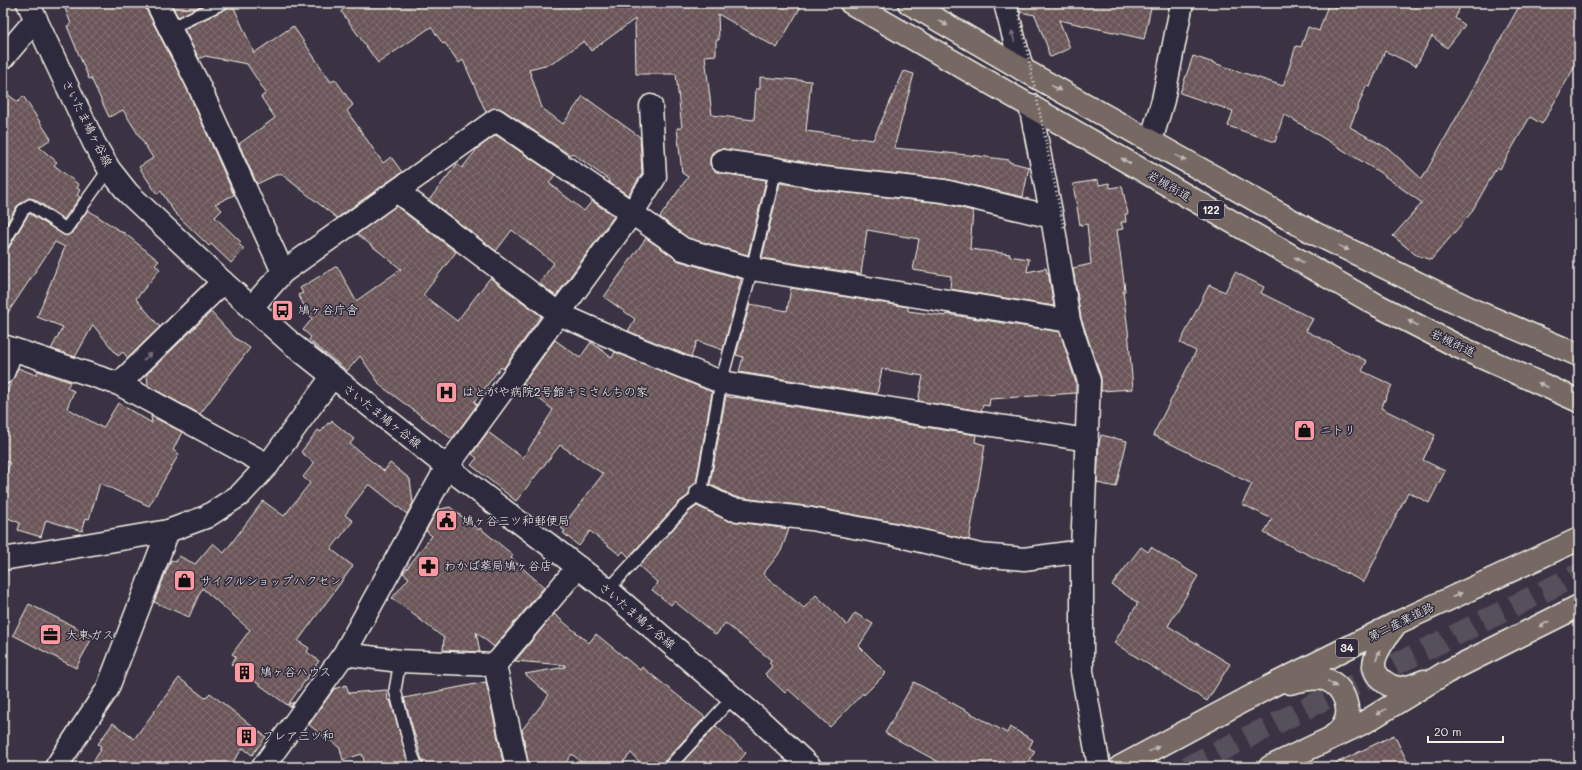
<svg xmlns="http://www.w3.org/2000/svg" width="1582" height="770" font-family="Mali,'Klee One',sans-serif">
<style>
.building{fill:url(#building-cross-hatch);stroke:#f4f1e8}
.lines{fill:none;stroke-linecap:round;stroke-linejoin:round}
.primary-tunnel{stroke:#57505c;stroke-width:22;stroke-dasharray:22 11;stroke-linecap:butt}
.lane-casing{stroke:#f4f1e8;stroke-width:14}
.street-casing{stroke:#f4f1e8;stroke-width:25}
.secondary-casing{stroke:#f4f1e8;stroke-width:25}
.primary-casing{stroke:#f4f1e8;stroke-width:25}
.highway-casing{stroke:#f4f1e8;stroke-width:25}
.lane{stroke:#2f2a3d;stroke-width:11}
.street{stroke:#2f2a3d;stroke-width:22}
.secondary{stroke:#2f2a3d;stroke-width:22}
.primary{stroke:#766964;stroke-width:22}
.highway{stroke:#766964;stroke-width:22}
.path-bridge{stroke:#f4f1e8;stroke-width:2.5;stroke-dasharray:1 3;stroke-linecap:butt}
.oneway{fill:#c2bbb3}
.oneway2{fill:#747079}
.labels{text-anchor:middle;stroke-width:3;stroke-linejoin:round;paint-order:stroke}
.shield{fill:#2f2a3d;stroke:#b9b5b5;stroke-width:1}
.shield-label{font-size:11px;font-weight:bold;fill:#f4f1e8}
.street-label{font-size:12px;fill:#f4f1e8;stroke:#2f2a3d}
.poi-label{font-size:12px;fill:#f4f1e8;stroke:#2f2a3d;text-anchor:start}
</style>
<defs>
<pattern id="building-cross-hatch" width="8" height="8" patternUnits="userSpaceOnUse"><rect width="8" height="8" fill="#6b5759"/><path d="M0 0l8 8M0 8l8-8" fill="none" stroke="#817071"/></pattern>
</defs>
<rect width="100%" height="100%" fill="#3b3343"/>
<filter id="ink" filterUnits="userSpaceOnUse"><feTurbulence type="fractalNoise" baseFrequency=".025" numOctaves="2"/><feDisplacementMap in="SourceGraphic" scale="8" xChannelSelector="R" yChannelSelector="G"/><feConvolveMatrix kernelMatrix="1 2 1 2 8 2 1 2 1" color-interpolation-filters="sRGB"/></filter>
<g filter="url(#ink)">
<!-- building -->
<path class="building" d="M 63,3 L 145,3 L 146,9 L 187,89 L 234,195 L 215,204 L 222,210 L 215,217 L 241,242 L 239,244 L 244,249 L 231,263 L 211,244 L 209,246 L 174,212 L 161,191 L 157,194 L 139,167 L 153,158 L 123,110 L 109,117 L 91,78 L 89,79 L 67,26 L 71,24 Z
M 171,3 L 207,3 L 178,17 Z
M 230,3 L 232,3 L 254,53 L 293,26 L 331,82 L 335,79 L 353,105 L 347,111 L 383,163 L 391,157 L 402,172 L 337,218 L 280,173 L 257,184 L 239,144 L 275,118 L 261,97 L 266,93 L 247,64 L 205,56 L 199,59 L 184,29 L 226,9 Z
M 352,3 L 803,3 L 777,48 L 718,14 L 719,40 L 716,40 L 716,55 L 705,56 L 712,115 L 754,120 L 756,89 L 760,89 L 760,77 L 811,81 L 806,131 L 873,140 L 904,71 L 914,74 L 894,148 L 979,156 L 1009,160 L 1009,162 L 1029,167 L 1023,197 L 945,179 L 824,166 L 778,157 L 724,149 L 718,149 L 712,153 L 710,159 L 710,165 L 715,171 L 720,173 L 766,180 L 748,255 L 688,238 L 660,217 L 688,177 L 682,173 L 677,128 L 682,128 L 676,74 L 636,74 L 635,19 L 591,51 L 584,41 L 553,63 L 529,69 L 542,108 L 563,124 L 583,96 L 640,137 L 642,174 L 628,195 L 608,182 L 609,180 L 572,153 L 570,155 L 503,110 L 495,108 L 486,112 L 463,60 L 459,63 L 445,43 L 443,44 L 431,27 L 378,63 L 341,11 Z
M 1020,3 L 1152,3 L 1144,39 L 1059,20 L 1070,48 L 1051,57 L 1049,56 L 1047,46 L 1035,15 L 1020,12 Z
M 1339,3 L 1462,3 L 1455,18 L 1465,25 L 1447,48 L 1432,36 L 1416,66 L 1385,51 L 1370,87 L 1366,86 L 1350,127 L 1389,149 L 1422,179 L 1521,3 L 1579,3 L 1579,59 L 1542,124 L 1530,117 L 1500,169 L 1497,167 L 1471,213 L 1431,260 L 1416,255 L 1393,236 L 1422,203 L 1379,172 L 1284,114 L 1275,142 L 1228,126 L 1233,111 L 1180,93 L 1193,56 L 1283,86 L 1296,46 L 1301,47 L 1308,27 L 1319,31 L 1328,5 L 1337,8 Z
M 3,91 L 18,102 L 23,96 L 51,139 L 39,147 L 57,162 L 54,165 L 79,185 L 77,188 L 80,190 L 77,195 L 80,197 L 64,219 L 34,199 L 29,198 L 17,206 L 3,230 Z
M 496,135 L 555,175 L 549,183 L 584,211 L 592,201 L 614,216 L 556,296 L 539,283 L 554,263 L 512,230 L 496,251 L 429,200 L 457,164 L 462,168 L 478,148 Z
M 1098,180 L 1099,185 L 1109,183 L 1110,188 L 1122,186 L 1128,214 L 1125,214 L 1126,222 L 1121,222 L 1123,229 L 1117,230 L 1124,282 L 1125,291 L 1123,291 L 1128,330 L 1133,389 L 1101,391 L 1101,377 L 1081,318 L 1073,268 L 1091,264 L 1087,224 L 1080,225 L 1073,184 Z
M 780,183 L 821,190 L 942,203 L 973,211 L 970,249 L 1010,254 L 1009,256 L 1029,259 L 1027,272 L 1046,268 L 1047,273 L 1048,272 L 1054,306 L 950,289 L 951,276 L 913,270 L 919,239 L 867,230 L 861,274 L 762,258 Z
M 396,206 L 456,252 L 423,295 L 457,321 L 490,278 L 541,316 L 503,369 L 501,367 L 474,402 L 477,405 L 452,439 L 381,386 L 360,356 L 347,371 L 309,340 L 311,337 L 303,330 L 312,319 L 298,295 L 303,293 L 300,288 L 337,266 L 356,301 L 401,269 L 357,234 Z
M 88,210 L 123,233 L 123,232 L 159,261 L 155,265 L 160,269 L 136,299 L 160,327 L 128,358 L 123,352 L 118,356 L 93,325 L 75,357 L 51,349 L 63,327 L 37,317 L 65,247 L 55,242 L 3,320 L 3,251 L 9,248 L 28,215 L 30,214 L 66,236 L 72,233 Z
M 646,238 L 679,261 L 741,279 L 723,350 L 697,341 L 691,357 L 628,331 L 635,319 L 604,297 Z
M 1235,272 L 1264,287 L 1261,293 L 1313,319 L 1306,331 L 1367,361 L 1362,371 L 1392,385 L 1381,408 L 1435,435 L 1423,460 L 1445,471 L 1429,503 L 1408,492 L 1364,582 L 1264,533 L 1272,519 L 1242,504 L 1252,484 L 1153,435 L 1196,351 L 1180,343 L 1209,285 L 1225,292 Z
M 791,288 L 908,307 L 908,311 L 946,316 L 946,314 L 1060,332 L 1076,383 L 1076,393 L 990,399 L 989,406 L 983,405 L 981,411 L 918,401 L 923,376 L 882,369 L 877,394 L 739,372 L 743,357 L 736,355 L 750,304 L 787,311 Z
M 211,312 L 235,338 L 250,348 L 200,414 L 148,386 L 147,374 Z
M 555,340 L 580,358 L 591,342 L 612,358 L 615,352 L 712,392 L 696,483 L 690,488 L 689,495 L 679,502 L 629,557 L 623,551 L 620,555 L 590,531 L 579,546 L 563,533 L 565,531 L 561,528 L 603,474 L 560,445 L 516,501 L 471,465 L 477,458 L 472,454 L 488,432 L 523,458 L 553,410 L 532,393 L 533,391 L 523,384 Z
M 18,368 L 36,375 L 38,371 L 70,382 L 67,388 L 74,391 L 67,408 L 103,428 L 118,403 L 152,423 L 151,416 L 182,432 L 173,450 L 179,454 L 149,506 L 100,483 L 89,519 L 86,518 L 82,531 L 46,520 L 41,537 L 18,530 L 20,523 L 3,516 L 3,479 L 10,463 L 3,460 L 3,400 Z
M 726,396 L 733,398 L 733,397 L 976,435 L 975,442 L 985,445 L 969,540 L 898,523 L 813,507 L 735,497 L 710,484 Z
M 332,421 L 354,439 L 350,444 L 384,471 L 390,463 L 410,479 L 413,503 L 407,514 L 369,484 L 345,515 L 353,521 L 331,549 L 353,566 L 298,641 L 309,648 L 307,652 L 319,661 L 288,705 L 294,702 L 290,707 L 231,664 L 236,657 L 232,654 L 250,630 L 202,588 L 189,617 L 154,602 L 171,560 L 176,562 L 179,556 L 195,564 L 213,543 L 224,553 L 263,501 L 284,516 L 310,483 L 303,477 L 314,463 L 301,452 L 318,430 L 321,432 L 328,423 L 330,424 Z
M 1101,435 L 1127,441 L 1116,487 L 1097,483 L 1099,443 Z
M 697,506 L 729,521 L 789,529 L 781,551 L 763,574 L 804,608 L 816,595 L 847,625 L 855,613 L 873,624 L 859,646 L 886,673 L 864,695 L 863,693 L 830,727 L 788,689 L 785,693 L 765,674 L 772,666 L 769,663 L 771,660 L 725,623 L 716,635 L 674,601 L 671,605 L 652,590 L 658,583 L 639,566 L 689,512 Z
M 450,507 L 479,530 L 480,528 L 513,555 L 511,558 L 544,587 L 494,647 L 476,632 L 480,652 L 443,650 L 444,638 L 392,598 L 409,578 L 403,573 L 404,572 L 432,536 L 426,531 L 437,510 Z
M 1141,547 L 1148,552 L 1151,547 L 1172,561 L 1172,560 L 1198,576 L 1168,626 L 1230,664 L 1207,701 L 1114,643 L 1138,603 L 1112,585 Z
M 29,604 L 93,636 L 76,668 L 13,635 Z
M 554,614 L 589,643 L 596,634 L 640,670 L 642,667 L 705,717 L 664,762 L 662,767 L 644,767 L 631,753 L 619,767 L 587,767 L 572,754 L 562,767 L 529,767 L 522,730 L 549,695 L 525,674 L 565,667 L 565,665 L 515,661 Z
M 179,678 L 205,698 L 210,693 L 266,737 L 252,755 L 243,748 L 229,767 L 89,767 L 101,750 L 99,749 L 101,746 L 98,744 L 113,723 L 134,739 Z
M 486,682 L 504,767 L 424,767 L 404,698 Z
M 914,682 L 1007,733 L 1010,727 L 1033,740 L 1029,748 L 1035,751 L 1026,767 L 948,767 L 885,733 Z
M 346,685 L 349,693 L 387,690 L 388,701 L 390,700 L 410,767 L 366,767 L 362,754 L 343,760 L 340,748 L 309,725 L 334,689 Z
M 716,726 L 746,753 L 734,767 L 678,767 Z
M 1394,735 L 1410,767 L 1328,767 Z"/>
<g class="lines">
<!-- primary-tunnel -->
<path class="primary-tunnel" d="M 1187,767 L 1579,574"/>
<defs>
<path id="lane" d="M 170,28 L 223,3
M 3,244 L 23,210 L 30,205 L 66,229 L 109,169
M 608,590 L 684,507 L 701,494 L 721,382 L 752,269 L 776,169
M 400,661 L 395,690 L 412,754 L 417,767
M 669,767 L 733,697"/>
<path id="street" d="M 157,3 L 198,84 L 283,272
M 1005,3 L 1022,69
M 3,58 L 36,19
M 1151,141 L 1163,100 L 1182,3
M 722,161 L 776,169 L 822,178 L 944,191 L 1052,217 L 1030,105
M 398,192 L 559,314 L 641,350 L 721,382 L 1087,440
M 1052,217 L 1069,321 L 1089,381 L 1082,551 L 1082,671 L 1099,767
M 251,308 L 283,272 L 496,120 L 632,213 L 683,249 L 752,269 L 1069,321
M 3,346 L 119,384 L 268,465
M 3,373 L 12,350
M 119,384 L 223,282
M 701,494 L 731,509 L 811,519 L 896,535 L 980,555 L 1024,559 L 1082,551
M 344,654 L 400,661 L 495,665
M 56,767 L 107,690 L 168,531
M 263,767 L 344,654 L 447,467 L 632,213 L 655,177 L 651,106
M 517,767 L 495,665 L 578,567"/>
<path id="secondary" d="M 28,3 L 94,143 L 109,169 L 128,193 L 223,282 L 292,344 L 447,467 L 608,590 L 763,723 L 810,767
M 3,559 L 168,531 L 206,517 L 240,495 L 268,465 L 332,377"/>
<path id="primary" d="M 1397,623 C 1389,633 1373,654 1374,667 C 1376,678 1389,687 1399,688 C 1407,688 1417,684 1424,681
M 1290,683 C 1301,680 1316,676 1327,680 C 1344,687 1353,711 1343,726 C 1340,730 1336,734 1332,737
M 1120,767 L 1267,688 L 1397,623 L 1579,539
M 1270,767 L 1365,722 L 1445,673 L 1579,606"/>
<path id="highway" d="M 851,3 L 1377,305 L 1459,347 L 1579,401
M 909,3 L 1022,69 L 1314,233 L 1475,311 L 1579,355"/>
</defs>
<!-- lane casing -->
<use href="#lane" class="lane-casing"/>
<!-- street casing -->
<use href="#street" class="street-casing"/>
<!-- secondary casing -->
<use href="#secondary" class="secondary-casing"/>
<!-- primary casing -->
<use href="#primary" class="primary-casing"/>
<!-- highway casing -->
<use href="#highway" class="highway-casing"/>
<!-- lane -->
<use href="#lane" class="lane"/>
<!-- street -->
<use href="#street" class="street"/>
<!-- secondary -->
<use href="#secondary" class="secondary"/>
<!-- primary -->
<use href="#primary" class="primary"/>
<!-- highway -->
<use href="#highway" class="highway"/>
<!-- path-bridge -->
<path class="path-bridge" d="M 1017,3 L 1064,229"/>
</g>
<!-- one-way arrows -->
<defs><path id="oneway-solid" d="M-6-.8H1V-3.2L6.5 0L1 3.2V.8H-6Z"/></defs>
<g class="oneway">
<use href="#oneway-solid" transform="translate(943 23) rotate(30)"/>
<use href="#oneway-solid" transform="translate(1056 88) rotate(29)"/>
<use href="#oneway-solid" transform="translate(1181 158) rotate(29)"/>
<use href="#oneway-solid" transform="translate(1126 161) rotate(-150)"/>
<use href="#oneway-solid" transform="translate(1344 248) rotate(26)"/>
<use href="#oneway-solid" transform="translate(1299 260) rotate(-150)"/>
<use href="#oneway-solid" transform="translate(1413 323) rotate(-153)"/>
<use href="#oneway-solid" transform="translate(1543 385) rotate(-156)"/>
<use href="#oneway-solid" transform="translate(1457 595) rotate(-25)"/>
<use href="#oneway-solid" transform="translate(1544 624) rotate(153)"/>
<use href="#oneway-solid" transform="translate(1378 655) rotate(-70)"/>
<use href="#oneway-solid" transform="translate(1332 684) rotate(33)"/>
<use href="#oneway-solid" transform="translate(1381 712) rotate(149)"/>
<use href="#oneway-solid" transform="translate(1154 749) rotate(-28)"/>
</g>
<g class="oneway2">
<use href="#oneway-solid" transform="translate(1013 36) rotate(-104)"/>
<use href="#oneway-solid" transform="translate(147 357) rotate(-45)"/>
</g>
</g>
<!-- icons -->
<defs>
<symbol id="bus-square" viewBox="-11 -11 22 22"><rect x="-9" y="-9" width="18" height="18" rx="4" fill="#ff9aa2" stroke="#2f2a3d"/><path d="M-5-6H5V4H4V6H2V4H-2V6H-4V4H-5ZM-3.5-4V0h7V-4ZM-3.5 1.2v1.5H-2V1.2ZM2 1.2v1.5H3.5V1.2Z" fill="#111"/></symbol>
<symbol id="hospital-square" viewBox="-11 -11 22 22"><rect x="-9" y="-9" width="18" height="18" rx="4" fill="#ff9aa2" stroke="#2f2a3d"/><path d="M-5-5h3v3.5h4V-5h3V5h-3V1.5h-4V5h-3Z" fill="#111"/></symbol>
<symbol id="shop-square" viewBox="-11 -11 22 22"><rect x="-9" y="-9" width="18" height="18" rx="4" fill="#ff9aa2" stroke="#2f2a3d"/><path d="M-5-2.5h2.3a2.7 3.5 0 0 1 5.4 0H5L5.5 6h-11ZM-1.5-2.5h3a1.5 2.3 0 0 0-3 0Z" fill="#111"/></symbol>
<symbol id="civic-square" viewBox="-11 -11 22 22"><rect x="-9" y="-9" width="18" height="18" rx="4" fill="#ff9aa2" stroke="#2f2a3d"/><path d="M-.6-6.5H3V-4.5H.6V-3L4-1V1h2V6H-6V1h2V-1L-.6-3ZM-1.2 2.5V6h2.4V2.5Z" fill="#111"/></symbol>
<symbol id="pharmacy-square" viewBox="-11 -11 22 22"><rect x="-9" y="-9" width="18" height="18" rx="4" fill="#ff9aa2" stroke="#2f2a3d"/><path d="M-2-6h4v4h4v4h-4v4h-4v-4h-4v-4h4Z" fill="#111"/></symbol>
<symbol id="office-square" viewBox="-11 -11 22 22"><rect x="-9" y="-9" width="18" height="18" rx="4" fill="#ff9aa2" stroke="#2f2a3d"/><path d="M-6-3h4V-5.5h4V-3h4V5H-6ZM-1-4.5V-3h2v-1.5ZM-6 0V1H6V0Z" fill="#111"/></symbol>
<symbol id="building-square" viewBox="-11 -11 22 22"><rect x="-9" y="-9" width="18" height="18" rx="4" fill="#ff9aa2" stroke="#2f2a3d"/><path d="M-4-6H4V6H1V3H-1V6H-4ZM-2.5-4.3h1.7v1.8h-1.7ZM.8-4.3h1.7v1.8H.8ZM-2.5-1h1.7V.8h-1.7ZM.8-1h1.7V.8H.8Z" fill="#111"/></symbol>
</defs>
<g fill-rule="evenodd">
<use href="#bus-square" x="270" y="298" width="25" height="25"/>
<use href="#hospital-square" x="434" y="380" width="25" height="25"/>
<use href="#shop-square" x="1292" y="418" width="25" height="25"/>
<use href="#civic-square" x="434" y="508" width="25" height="25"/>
<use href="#pharmacy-square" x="416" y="554" width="25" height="25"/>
<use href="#shop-square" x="172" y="568" width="25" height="25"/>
<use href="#office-square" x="38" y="622" width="25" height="25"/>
<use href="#building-square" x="232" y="660" width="25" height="25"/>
<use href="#building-square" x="234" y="724" width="25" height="25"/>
</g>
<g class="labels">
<!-- shield labels -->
<g class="shield">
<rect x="1198" y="201" width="26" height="18" rx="3"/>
<rect x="1336" y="639" width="22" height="18" rx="3"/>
</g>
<g class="shield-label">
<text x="1211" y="214">122</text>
<text x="1347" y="652">34</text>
</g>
<!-- street labels -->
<g class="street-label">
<text transform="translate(87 123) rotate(63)" y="4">さいたま鳩ヶ谷線</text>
<text transform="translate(1169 186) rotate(30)" y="4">岩槻街道</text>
<text transform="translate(1453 343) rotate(26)" y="4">岩槻街道</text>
<text transform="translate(382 416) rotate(38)" y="4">さいたま鳩ヶ谷線</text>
<text transform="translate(637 616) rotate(40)" y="4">さいたま鳩ヶ谷線</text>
<text transform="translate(1401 622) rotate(-26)" y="4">第二産業道路</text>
</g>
<!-- poi labels -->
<g class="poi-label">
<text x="298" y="314">鳩ヶ谷庁舎</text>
<text x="462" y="396">はとがや病院2号館キミさんちの家</text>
<text x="1320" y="434">ニトリ</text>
<text x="462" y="525">鳩ヶ谷三ツ和郵便局</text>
<text x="444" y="570">わかば薬局鳩ヶ谷店</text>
<text x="200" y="585">サイクルショップハクセン</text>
<text x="66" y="639">大東ガス</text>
<text x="260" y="676">鳩ヶ谷ハウス</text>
<text x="262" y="740">フレア三ツ和</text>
</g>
</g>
<!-- margin -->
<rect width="1582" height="770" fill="none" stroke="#2f2a3d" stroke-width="16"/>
<rect x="8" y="8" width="1566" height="754" fill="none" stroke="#f4f1e8" stroke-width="1.5" filter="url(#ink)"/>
<!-- scale -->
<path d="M1428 736v6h75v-6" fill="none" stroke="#f4f1e8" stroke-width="2"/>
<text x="1434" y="736" font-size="12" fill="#f4f1e8" stroke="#2f2a3d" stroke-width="3" paint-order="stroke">20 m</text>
</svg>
